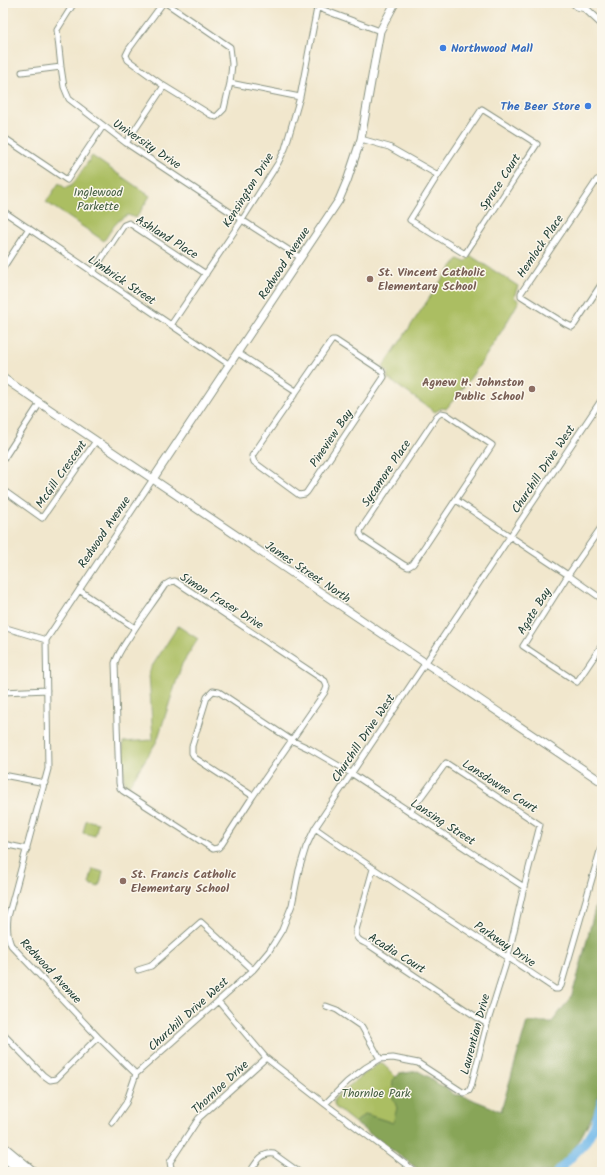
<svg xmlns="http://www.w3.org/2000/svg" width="605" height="1175" font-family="Kalam,sans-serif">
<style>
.green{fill:#abbe62;stroke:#657e4b}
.forest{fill:#88a558;stroke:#547146}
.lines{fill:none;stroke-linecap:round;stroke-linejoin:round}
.river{stroke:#73baea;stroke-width:9}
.street-casing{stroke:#889280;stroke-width:7}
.secondary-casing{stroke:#889280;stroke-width:9}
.highway-casing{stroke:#889280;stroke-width:11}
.street{stroke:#fff;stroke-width:5}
.secondary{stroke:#fff;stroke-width:7}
.highway{stroke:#fff;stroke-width:9}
.shop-dot{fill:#3f7fe0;stroke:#fbf7ec;stroke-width:1.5}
.education-dot{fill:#8d6e63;stroke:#fbf7ec;stroke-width:1.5}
.labels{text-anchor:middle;stroke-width:3;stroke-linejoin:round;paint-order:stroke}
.shop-label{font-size:12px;font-weight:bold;fill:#366cbe;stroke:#fbf7ec;text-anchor:start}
.street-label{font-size:12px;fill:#1f3d34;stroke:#fbf7ec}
.park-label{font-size:12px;fill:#425d40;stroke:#fbf7ec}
.education-label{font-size:12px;font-weight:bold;fill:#785e54;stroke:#fbf7ec;text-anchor:start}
</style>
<rect width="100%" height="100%" fill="#fbf7ec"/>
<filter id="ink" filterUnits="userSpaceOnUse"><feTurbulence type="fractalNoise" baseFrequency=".025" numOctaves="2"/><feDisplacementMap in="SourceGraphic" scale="8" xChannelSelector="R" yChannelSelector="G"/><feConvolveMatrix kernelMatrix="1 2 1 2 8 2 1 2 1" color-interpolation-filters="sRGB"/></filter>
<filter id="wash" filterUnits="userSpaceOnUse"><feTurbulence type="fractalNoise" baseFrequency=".012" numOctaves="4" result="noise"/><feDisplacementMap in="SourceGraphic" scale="16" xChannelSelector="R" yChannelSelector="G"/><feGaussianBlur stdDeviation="0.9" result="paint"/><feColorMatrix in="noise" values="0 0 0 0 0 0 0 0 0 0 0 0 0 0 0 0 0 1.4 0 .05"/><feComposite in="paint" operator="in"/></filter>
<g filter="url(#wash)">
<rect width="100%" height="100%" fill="#f1e7cd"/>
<!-- green -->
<path class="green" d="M 92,156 L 150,196 L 136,218 L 128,215 C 116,220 111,230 104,241 L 46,202 L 59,183 L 65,188 L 71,186 L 73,184 Z
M 471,256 L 518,286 L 514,297 L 519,301 C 498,339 474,376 446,409 L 442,408 L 435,412 L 387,378 L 388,373 L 383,367 L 440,282 L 458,259 L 465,262 Z
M 178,626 L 198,639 L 182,664 L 157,741 L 128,787 L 126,785 L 124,780 L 123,742 L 153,740 L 149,673 L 151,668 Z
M 86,820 L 98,823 L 95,836 L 83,833 Z
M 93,869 L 103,872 L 99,887 L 89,884 Z
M 381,1062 L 399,1080 L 403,1105 L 393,1123 L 365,1114 L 355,1123 L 335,1107 L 334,1103 L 334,1099 L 357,1079 Z"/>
<!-- forest -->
<path class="forest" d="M 602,881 L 602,1077 L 596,1109 L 562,1172 L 422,1172 L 355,1123 L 365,1114 L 393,1123 L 397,1108 L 392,1095 L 393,1080 L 399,1074 L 418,1071 L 429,1077 L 438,1084 L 445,1087 L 455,1095 L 461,1095 L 501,1111 L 527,1022 L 552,1022 L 571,997 L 577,979 Z"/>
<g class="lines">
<!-- river -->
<path class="river" d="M 557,1172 L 585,1143 L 594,1127 L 602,1100"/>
</g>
</g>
<g filter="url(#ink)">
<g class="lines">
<defs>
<path id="street" d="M 74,3 L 57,30 L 61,67 L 64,87 L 69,99 L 126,143 L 242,220 L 301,258
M 163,3 L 129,49 L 126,55 L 128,60 L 164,86 L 211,115 L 216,117 L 224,109 L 230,83 L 232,64 L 230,47 L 166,3
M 305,3 L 380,31
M 22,72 L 61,67
M 230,83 L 300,97
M 482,109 L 537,144 L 465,254 L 410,220 L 438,175 Z
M 3,137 L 67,180 L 103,126
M 361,139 L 389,147 L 438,175
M 126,143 L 164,86
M 602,184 L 597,180 L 521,293 L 521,296 L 564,323 L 572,327 L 575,324 L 602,283
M 3,211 L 230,365
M 3,268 L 29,228
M 92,273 L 124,225 L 129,223 L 206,274
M 171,325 L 242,220 L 278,163 L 285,149 L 300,97 L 318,3
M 332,340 L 335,340 L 382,371 L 384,377 L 307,492 L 305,494 L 299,495 L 254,462 L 252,456 Z
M 238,353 L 296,391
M 441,413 L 446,414 L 492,445 L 413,564 L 408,567 L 404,565 L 363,538 L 360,533 L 361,529 L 437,416 Z
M 3,460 L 40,403
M 3,490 L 42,518 L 96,441
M 456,500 L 568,575 L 602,599
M 602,526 L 568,575 L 523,646 L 577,682 L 602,645
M 175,581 L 325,681 L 327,687 L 325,692 L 253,796 L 222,844 L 218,848 L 213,849 L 123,791 L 120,788 L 119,783 L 115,663 C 118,653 124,645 130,636 C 141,618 154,602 165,585 L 170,582 Z
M 79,590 L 135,628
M 3,627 L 46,640
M 3,692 L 47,690
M 3,775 L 45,783
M 253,796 L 195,758 L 192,753 L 192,746 L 207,697 L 213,691 L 219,692 L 291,740 L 310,749 L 351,773 L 524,887
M 315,828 C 394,884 475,935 555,989 L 558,989 L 561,986 L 602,844
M 3,844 L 27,849
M 373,869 L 356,930 C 355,940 361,941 369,945 L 487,1024
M 138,970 L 151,966 L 201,922 L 253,970
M 218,1001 L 266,1058 L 325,1104 L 416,1172
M 326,1006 L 337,1010 L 362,1027 L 380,1059
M 3,1034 L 43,1075 L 50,1080 L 56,1079 L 98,1037
M 136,1074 L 98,1037 L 11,945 C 7,936 7,927 8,917 L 48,769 L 46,640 L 153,479
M 325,1104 L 347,1082 L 365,1068 L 380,1059 L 393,1058 L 418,1063 L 464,1093 L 469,1091 L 471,1087 L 487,1024 L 508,957 L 524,887 L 540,825 L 446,763 L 410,812
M 112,1123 L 126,1103 L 136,1074 L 253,970 L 269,951 L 282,930 L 292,905 L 299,870 L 306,847 L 315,828 L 602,399
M 176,1172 L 171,1168 L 170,1162 L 199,1118 L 266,1058
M 250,1172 C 256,1163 261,1152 274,1154 L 299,1172"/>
<path id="secondary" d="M 574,3 L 577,6 L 585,8 L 602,24
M 3,378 L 602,782
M 153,479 L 339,200 L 347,181 L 361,139 L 380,31 L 395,3"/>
<path id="highway" d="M 3,1147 L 33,1172
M 3,1156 L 23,1172"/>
</defs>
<!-- street casing -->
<use href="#street" class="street-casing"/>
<!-- secondary casing -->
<use href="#secondary" class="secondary-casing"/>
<!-- highway casing -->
<use href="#highway" class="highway-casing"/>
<!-- street -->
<use href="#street" class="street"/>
<!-- secondary -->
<use href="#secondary" class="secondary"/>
<!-- highway -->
<use href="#highway" class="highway"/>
</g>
</g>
<!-- markers -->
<g class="shop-dot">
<circle cx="443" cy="48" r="4"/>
<circle cx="588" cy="106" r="4"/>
</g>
<g class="education-dot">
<circle cx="370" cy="279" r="4"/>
<circle cx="532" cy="389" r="4"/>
<circle cx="123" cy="881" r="4"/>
</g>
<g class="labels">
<!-- shop labels -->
<g class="shop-label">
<text x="451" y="52">Northwood Mall</text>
<text x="580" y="110" text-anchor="end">The Beer Store</text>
</g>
<!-- street labels -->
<g class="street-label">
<text transform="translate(147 144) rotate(34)" y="4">University Drive</text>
<text transform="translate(500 182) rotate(-57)" y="4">Spruce Court</text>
<text transform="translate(248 190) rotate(-58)" y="4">Kensington Drive</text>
<text transform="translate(167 237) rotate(32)" y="4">Ashland Place</text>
<text transform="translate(540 246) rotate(-56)" y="4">Hemlock Place</text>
<text transform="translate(284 263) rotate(-57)" y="4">Redwood Avenue</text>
<text transform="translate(122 280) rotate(34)" y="4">Limbrick Street</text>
<text transform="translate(331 438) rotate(-56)" y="4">Pineview Bay</text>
<text transform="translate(543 469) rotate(-56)" y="4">Churchill Drive West</text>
<text transform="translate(386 473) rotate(-56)" y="4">Sycamore Place</text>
<text transform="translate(61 474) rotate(-55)" y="4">McGill Crescent</text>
<text transform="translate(104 532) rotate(-56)" y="4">Redwood Avenue</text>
<text transform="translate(308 572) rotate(34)" y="4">James Street North</text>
<text transform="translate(222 601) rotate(32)" y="4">Simon Fraser Drive</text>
<text transform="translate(534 611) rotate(-58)" y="4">Agate Bay</text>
<text transform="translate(363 738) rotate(-56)" y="4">Churchill Drive West</text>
<text transform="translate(500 786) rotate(33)" y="4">Lansdowne Court</text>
<text transform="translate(443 822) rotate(33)" y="4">Lansing Street</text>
<text transform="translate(505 944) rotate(34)" y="4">Parkway Drive</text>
<text transform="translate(397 953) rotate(32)" y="4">Acadia Court</text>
<text transform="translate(51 971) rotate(47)" y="4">Redwood Avenue</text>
<text transform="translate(188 1014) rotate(-42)" y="4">Churchill Drive West</text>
<text transform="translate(475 1034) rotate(-75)" y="4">Laurentian Drive</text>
<text transform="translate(220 1087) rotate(-43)" y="4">Thornloe Drive</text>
</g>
<!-- park labels -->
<g class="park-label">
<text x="98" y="196">Inglewood<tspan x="98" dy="14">Parkette</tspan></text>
<text x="376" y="1097">Thornloe Park</text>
</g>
<!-- education labels -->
<g class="education-label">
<text x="378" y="276">St. Vincent Catholic<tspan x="378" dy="14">Elementary School</tspan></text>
<text x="524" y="386" text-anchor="end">Agnew H. Johnston<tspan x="524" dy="14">Public School</tspan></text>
<text x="131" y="878">St. Francis Catholic<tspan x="131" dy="14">Elementary School</tspan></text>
</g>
</g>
<!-- margin -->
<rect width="605" height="1175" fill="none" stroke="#fbf7ec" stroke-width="16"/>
</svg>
